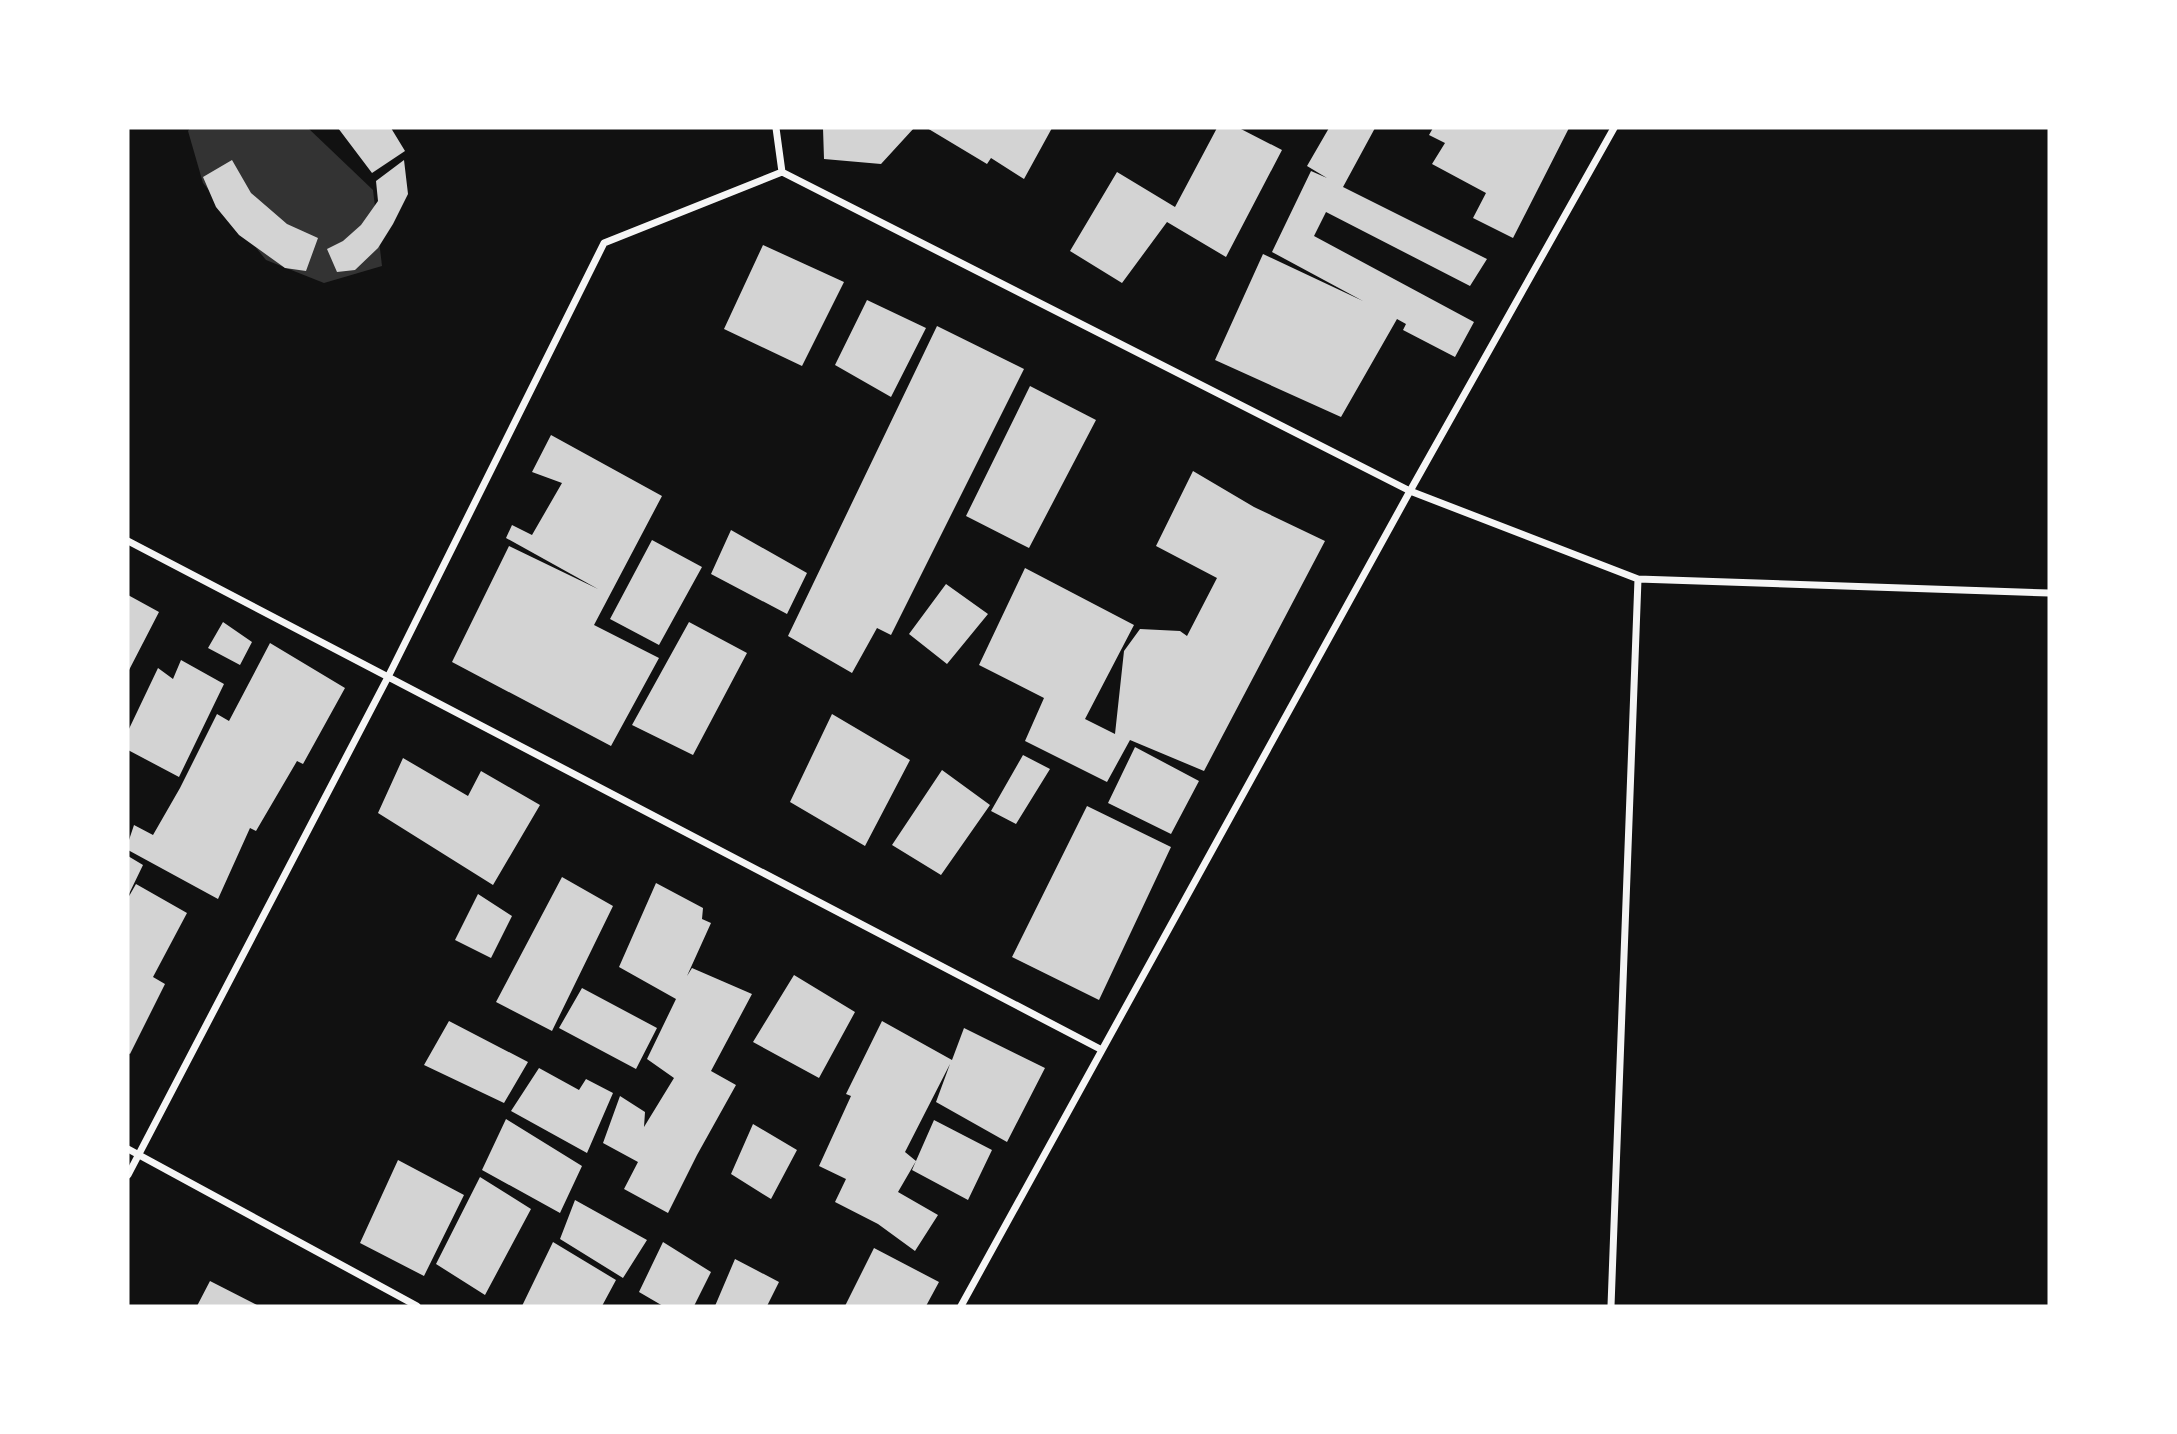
<svg xmlns="http://www.w3.org/2000/svg" width="2177" height="1434" font-family="'Exo 2',sans-serif">
<style>
.water{fill:#333}
.building{fill:#d3d3d3}
.lines{fill:none;stroke-linecap:round;stroke-linejoin:round}
.minor{stroke:#f5f5f5;stroke-width:7}
</style>
<rect width="100%" height="100%" fill="#111"/>
<!-- water -->
<path class="water" d="M 190,128 L 308,128 L 373,190 L 382,266 L 324,283 L 266,260 L 203,183 L 188,131 Z"/>
<!-- building -->
<path class="building" d="M 338,128 L 391,128 L 405,151 L 372,173 Z
M 823,128 L 914,128 L 881,164 L 824,159 Z
M 927,128 L 1052,128 L 1024,179 L 991,158 L 987,164 Z
M 1217,128 L 1239,128 L 1282,150 L 1226,257 L 1167,222 L 1122,283 L 1070,251 L 1117,172 L 1175,207 Z
M 1329,128 L 1375,128 L 1343,187 L 1487,259 L 1470,286 L 1326,212 L 1314,236 L 1474,322 L 1455,357 L 1403,330 L 1406,324 L 1397,319 L 1341,417 L 1215,360 L 1263,254 L 1363,301 L 1272,252 L 1311,171 L 1327,178 L 1307,166 Z
M 1433,128 L 1569,128 L 1513,238 L 1473,218 L 1486,193 L 1432,164 L 1445,143 L 1429,135 Z
M 232,160 L 251,193 L 287,224 L 318,238 L 306,271 L 285,268 L 239,235 L 216,207 L 203,177 Z
M 404,160 L 408,194 L 393,224 L 378,248 L 355,270 L 337,272 L 327,249 L 343,241 L 361,225 L 378,201 L 376,181 Z
M 763,245 L 844,282 L 802,366 L 724,329 Z
M 867,300 L 926,328 L 891,397 L 835,365 Z
M 937,326 L 1024,369 L 891,635 L 877,628 L 852,673 L 788,636 Z
M 1030,386 L 1096,420 L 1029,548 L 966,516 Z
M 551,435 L 662,496 L 594,625 L 659,658 L 611,746 L 452,662 L 509,546 L 598,589 L 506,538 L 512,525 L 532,535 L 562,483 L 532,472 Z
M 1193,471 L 1254,507 L 1325,541 L 1204,771 L 1130,740 L 1107,782 L 1025,741 L 1044,698 L 979,665 L 1025,568 L 1134,625 L 1085,719 L 1115,734 L 1124,651 L 1140,629 L 1180,631 L 1187,636 L 1217,578 L 1156,546 Z
M 731,530 L 807,573 L 787,614 L 711,574 Z
M 652,540 L 702,567 L 659,645 L 610,619 Z
M 946,584 L 988,614 L 947,664 L 909,634 Z
M 128,595 L 159,612 L 128,672 Z
M 223,622 L 252,642 L 240,665 L 208,648 Z
M 689,622 L 747,653 L 693,755 L 632,725 Z
M 270,643 L 345,688 L 303,764 L 297,761 L 256,831 L 250,828 L 218,899 L 128,850 L 128,843 L 134,825 L 153,835 L 180,788 L 217,714 L 229,721 Z
M 181,660 L 224,684 L 179,777 L 128,750 L 128,731 L 158,668 L 173,679 Z
M 832,714 L 910,760 L 865,846 L 790,802 Z
M 1135,747 L 1199,781 L 1171,834 L 1108,803 Z
M 1023,755 L 1050,769 L 1016,824 L 991,811 Z
M 403,758 L 468,796 L 481,771 L 540,805 L 493,885 L 378,813 Z
M 942,770 L 990,805 L 941,875 L 892,845 Z
M 1087,806 L 1171,847 L 1099,1000 L 1012,957 Z
M 128,856 L 143,865 L 128,896 Z
M 562,877 L 613,906 L 552,1031 L 496,1002 Z
M 656,883 L 703,908 L 702,919 L 711,923 L 687,976 L 692,968 L 752,994 L 711,1071 L 736,1085 L 697,1155 L 668,1213 L 624,1189 L 638,1162 L 603,1143 L 620,1096 L 645,1112 L 644,1127 L 674,1078 L 647,1059 L 676,999 L 619,967 Z
M 136,884 L 187,913 L 153,977 L 165,984 L 130,1054 L 128,1053 L 128,898 Z
M 478,894 L 512,916 L 491,958 L 455,940 Z
M 794,975 L 855,1012 L 819,1078 L 753,1042 Z
M 582,988 L 657,1028 L 636,1069 L 559,1028 Z
M 449,1021 L 528,1062 L 504,1103 L 424,1065 Z
M 882,1021 L 952,1060 L 964,1028 L 1045,1068 L 1007,1142 L 936,1102 L 950,1064 L 905,1152 L 916,1161 L 898,1192 L 938,1215 L 915,1251 L 878,1224 L 835,1202 L 846,1179 L 819,1166 L 851,1096 L 846,1094 Z
M 539,1068 L 579,1090 L 586,1079 L 613,1093 L 587,1153 L 511,1111 Z
M 506,1119 L 582,1166 L 560,1213 L 482,1170 Z
M 934,1120 L 992,1150 L 968,1200 L 912,1170 Z
M 753,1124 L 797,1150 L 771,1199 L 731,1174 Z
M 398,1160 L 464,1195 L 424,1276 L 360,1243 Z
M 480,1177 L 531,1209 L 485,1295 L 436,1264 Z
M 575,1200 L 647,1240 L 623,1278 L 560,1239 Z
M 553,1242 L 616,1280 L 602,1306 L 522,1306 Z
M 663,1242 L 711,1272 L 694,1306 L 663,1306 L 639,1292 Z
M 874,1248 L 939,1282 L 926,1306 L 845,1306 Z
M 735,1259 L 779,1282 L 767,1306 L 715,1306 Z
M 210,1281 L 259,1306 L 197,1306 Z"/>
<g class="lines">
<!-- minor -->
<path class="minor" d="M 776,128 L 782,172
M 782,172 L 1410,491 L 1638,579 L 1611,1306
M 128,541 L 1102,1050
M 1638,579 L 2049,593
M 128,1149 L 417,1306
M 128,1175 L 388,677 L 604,243 L 782,172
M 961,1306 L 1410,491 L 1614,128"/>
</g>
<!-- border -->
<rect width="2177" height="1434" fill="none" stroke="#ffffff" stroke-width="259"/>
</svg>
